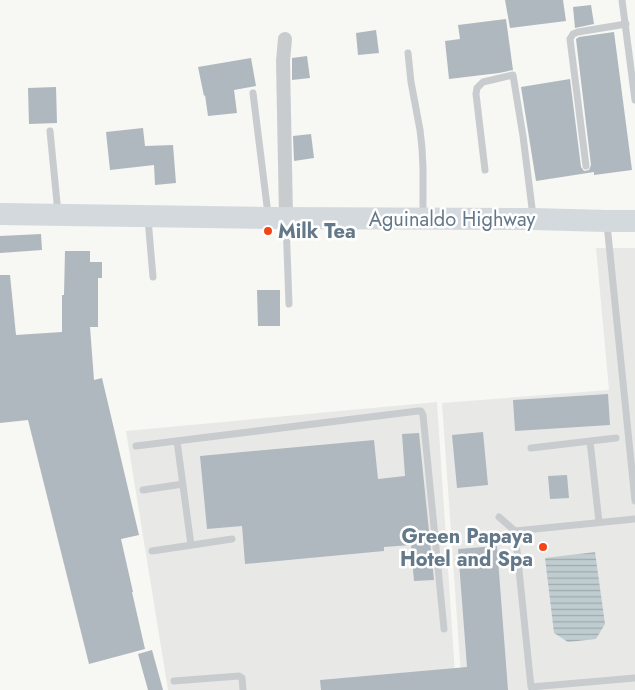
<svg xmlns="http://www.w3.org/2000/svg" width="635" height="690" font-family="Jost,sans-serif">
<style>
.built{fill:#e8e9e7}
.water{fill:url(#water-rules)}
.building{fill:#afb8be}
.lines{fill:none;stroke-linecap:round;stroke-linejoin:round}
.service{stroke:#c9cccf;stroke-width:7}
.minor{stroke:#c9cccf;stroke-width:14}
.primary{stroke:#d4d9de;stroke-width:22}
.poi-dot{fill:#f44517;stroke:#fff;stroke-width:2}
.labels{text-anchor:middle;stroke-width:5;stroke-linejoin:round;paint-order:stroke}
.street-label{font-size:20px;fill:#637888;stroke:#fff}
.poi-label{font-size:20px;font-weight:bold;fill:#637888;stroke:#fff;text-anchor:start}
</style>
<defs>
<pattern id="water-rules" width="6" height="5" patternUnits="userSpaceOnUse" patternTransform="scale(1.25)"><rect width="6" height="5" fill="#bfccd0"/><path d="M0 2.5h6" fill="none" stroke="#9faaaf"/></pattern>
</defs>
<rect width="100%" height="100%" fill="#f7f7f3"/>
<!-- built -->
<path class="built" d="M 596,248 L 635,248 L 635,690 L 462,690 L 442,403 L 609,390 Z
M 437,402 L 456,690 L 168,690 L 126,431 Z"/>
<!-- water -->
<path class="water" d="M 595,552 L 605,624 L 596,639 L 568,642 L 554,633 L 545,558 Z"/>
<!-- building -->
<path class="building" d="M 505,0 L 563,0 L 566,21 L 510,28 Z
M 591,5 L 594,24 L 575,28 L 573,7 Z
M 506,19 L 513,70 L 499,73 L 449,79 L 445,41 L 460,39 L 458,25 Z
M 376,30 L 379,53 L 358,55 L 356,33 Z
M 614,32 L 632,170 L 594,175 L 594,172 L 536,181 L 521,87 L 570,79 L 581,167 L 584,171 L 589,170 L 591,165 L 576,39 L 579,37 Z
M 307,56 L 310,78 L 292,80 L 292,58 Z
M 251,58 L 256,86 L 234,90 L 237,113 L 208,116 L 205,95 L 204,96 L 198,67 Z
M 56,87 L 57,123 L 29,124 L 28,88 Z
M 143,128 L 145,146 L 173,145 L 176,183 L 155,185 L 154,165 L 110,170 L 106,132 Z
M 311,134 L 314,158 L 294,161 L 293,136 Z
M 41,234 L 42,250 L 0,253 L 0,236 Z
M 65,251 L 90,251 L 90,262 L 102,262 L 102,278 L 98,278 L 98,327 L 90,327 L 94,380 L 102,378 L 139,535 L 121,539 L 133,592 L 132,592 L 145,649 L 89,664 L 28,420 L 0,423 L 0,275 L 10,275 L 16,335 L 62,332 L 62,295 L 64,295 Z
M 257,290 L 280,290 L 280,326 L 258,326 Z
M 608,394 L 610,425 L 515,431 L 513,400 Z
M 483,432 L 488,485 L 457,488 L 452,435 Z
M 419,433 L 434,580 L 414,581 L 411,545 L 384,547 L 384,551 L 245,564 L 242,526 L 207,529 L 200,456 L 374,440 L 378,479 L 405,476 L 402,434 Z
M 567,475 L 569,498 L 550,499 L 548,476 Z
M 497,546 L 508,690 L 321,690 L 320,680 L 467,667 L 458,549 Z
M 152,650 L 163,690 L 148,690 L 138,654 Z"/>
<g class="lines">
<!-- service -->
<path class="service" d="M 622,0 L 635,100
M 408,53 L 411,82 L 420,130 L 422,148 L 423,168 L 423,216
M 253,93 L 268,214
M 50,131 L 58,213
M 586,166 L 570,39 L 573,34 L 578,32 L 626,24
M 485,170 L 476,94 L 477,88 L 483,82 L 513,75 L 523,136 L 533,216
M 148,219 L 153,277
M 286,222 L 289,304
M 607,224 L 635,501
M 177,441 L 191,545
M 590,441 L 599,522
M 136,446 L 418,411 L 421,411 L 423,415 L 444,629
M 531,448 L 616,438
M 143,490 L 183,484
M 499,517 L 515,531 L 531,687 L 635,678
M 515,531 L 635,519
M 152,551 L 232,539
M 174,681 L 239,676 L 242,678 L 243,690"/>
<!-- minor -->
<path class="minor" d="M 285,39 L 283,61 L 286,217"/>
<!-- primary -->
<path class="primary" d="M 0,214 L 269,218 L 533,219 L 606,221 L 635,221"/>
</g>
<!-- markers -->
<g class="poi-dot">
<circle cx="268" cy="231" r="5"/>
<circle cx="543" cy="547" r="5"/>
</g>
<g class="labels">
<!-- street labels -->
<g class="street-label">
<text x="452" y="226">Aguinaldo Highway</text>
</g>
<!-- poi labels -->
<g class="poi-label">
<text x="278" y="238">Milk Tea</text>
<text x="533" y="543" text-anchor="end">Green Papaya<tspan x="533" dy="23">Hotel and Spa</tspan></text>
</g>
</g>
</svg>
